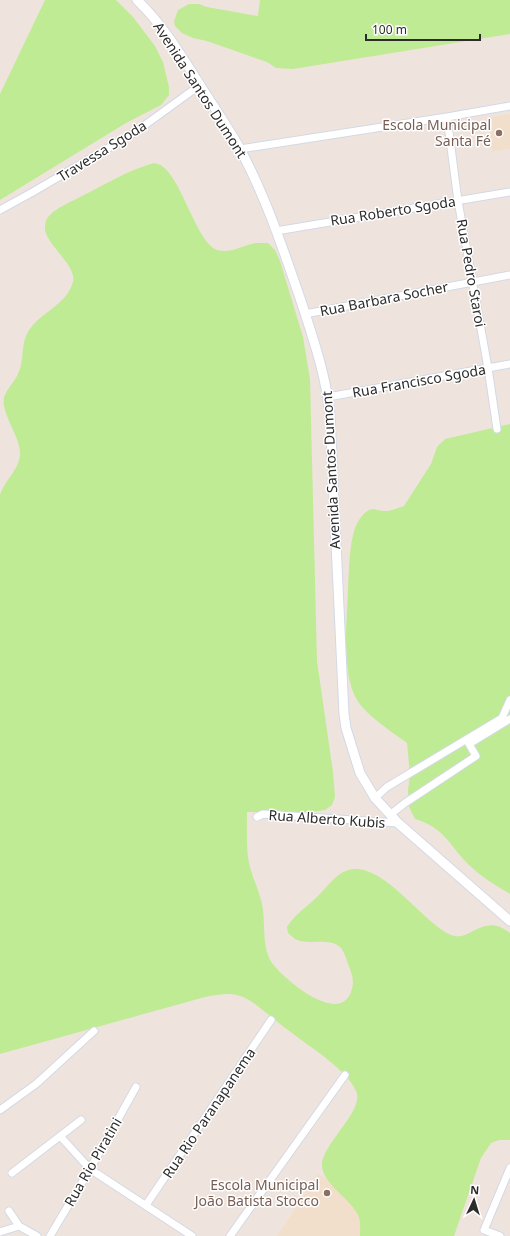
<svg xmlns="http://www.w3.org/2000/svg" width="510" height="1236" font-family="'Noto Sans',sans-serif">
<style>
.education{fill:#f2dfcb}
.green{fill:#bfeb94}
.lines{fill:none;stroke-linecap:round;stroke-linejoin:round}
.minor-casing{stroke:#d2d9e6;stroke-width:9}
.tertiary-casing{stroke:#d2d9e6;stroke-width:11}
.minor{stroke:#fff;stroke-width:7}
.tertiary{stroke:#fff;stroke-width:9}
.education-dot{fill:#8d6e63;stroke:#fff;stroke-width:1.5}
.labels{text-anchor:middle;stroke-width:3;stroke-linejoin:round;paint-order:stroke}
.street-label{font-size:14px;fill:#2c2c2c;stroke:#fff}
.education-label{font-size:14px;fill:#785e54;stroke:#fff;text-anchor:end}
</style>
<rect width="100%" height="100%" fill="#efe4dd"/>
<!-- education -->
<path class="education" d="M 510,114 L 510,149 L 492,152 L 486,118 Z
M 318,1174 L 379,1212 L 364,1236 L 277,1236 Z"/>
<!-- green -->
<path class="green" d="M 45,0 L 116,0 L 133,17 L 155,46 L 163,62 L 169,87 L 169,95 L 161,105 L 126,123 L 0,200 L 0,94 Z
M 260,0 L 510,0 L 510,34 L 293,69 L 276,68 L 267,62 L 207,41 L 193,38 L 182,33 L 175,26 L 174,21 L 178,10 L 189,4 L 199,4 L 207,7 L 258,16 Z
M 154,163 C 156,164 160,164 162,166 C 183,181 196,242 217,250 C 231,254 243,245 256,243 C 260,243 264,243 268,243 L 275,250 L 280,261 L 303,337 L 310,379 L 317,661 L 333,772 L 335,797 L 332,805 L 325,810 L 312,812 L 247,812 C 247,829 246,847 249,863 C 252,877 259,890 262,904 C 266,923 261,946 272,963 C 283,978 338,1026 351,992 C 354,984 353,977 350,969 C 347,962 345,952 340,947 C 328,937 309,946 295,939 C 293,937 290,935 288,933 L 287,927 C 297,912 307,907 319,895 C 327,887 335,875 346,871 C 380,857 422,923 451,935 C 470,943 483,911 510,933 L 510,1140 L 499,1140 L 491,1143 L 481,1158 L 454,1236 L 360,1236 C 360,1229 361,1221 358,1215 C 350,1198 321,1183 322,1164 C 323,1149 346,1125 353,1111 C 356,1106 359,1097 356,1091 C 348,1071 313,1049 296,1036 C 282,1026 269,1015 255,1004 C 237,991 226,993 205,997 L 0,1054 L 0,495 C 4,481 19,470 20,455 C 21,440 7,422 4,406 C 1,393 13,385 18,374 C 24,362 21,348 26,336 C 35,314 66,307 73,282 C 77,266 48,246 45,230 C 45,225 45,220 49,216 C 57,207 71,202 82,196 C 106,184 128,170 154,163 Z
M 510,424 L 510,894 C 495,885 480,876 468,864 C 448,844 445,828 415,819 L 409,807 L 408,791 L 410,775 L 407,743 C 392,732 366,715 357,700 C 341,674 347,619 348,589 C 349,571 349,552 353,535 C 355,526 359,518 366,512 C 373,506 379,512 386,511 C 392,511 398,508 404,506 L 431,464 L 437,447 L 445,439 Z"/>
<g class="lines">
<defs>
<path id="minor" d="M 447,117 L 458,201 L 488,368 L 497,429
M 240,149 L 447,117 L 510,106
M 0,210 L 31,193 L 134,133 L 200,85
M 276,231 L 510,192
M 305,314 L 510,275
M 328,397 L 510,364
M 375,798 L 387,787 L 502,718 L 510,700
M 391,814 L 405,803 L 476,756 L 469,744 L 510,719
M 257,817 L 263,814 L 398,823
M 0,1110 L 36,1084 L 94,1031
M 60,1136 L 90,1169 L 192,1236
M 12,1173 L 81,1120
M 146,1205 L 271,1020
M 9,1211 L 19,1226 L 37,1236
M 0,1232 L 19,1226
M 50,1236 L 90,1169 L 136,1087
M 230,1236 L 345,1075
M 500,1236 L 484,1230 L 510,1168"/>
<path id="tertiary" d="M 137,0 C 163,25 181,55 200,85 C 213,106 228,127 240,149 C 266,197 283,249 301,301 C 313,338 326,375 330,415 L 344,714 L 346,728 L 360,773 L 375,798 L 398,823 L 510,921"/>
</defs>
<!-- minor casing -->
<use href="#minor" class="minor-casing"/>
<!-- tertiary casing -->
<use href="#tertiary" class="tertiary-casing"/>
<!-- minor -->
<use href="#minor" class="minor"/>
<!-- tertiary -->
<use href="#tertiary" class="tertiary"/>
</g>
<!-- markers -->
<g class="education-dot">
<circle cx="499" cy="133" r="4"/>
<circle cx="327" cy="1193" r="4"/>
</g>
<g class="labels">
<!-- street labels -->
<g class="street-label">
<text transform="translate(200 90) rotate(57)" y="5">Avenida Santos Dumont</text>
<text transform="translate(102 151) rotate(-32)" y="5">Travessa Sgoda</text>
<text transform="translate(393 211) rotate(-9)" y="5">Rua Roberto Sgoda</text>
<text transform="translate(471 273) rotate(80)" y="5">Rua Pedro Staroi</text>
<text transform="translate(384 299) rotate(-11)" y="5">Rua Barbara Socher</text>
<text transform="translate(419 381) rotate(-10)" y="5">Rua Francisco Sgoda</text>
<text transform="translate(331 470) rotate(-93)" y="5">Avenida Santos Dumont</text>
<text transform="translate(327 819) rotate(4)" y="5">Rua Alberto Kubis</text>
<text transform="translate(209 1113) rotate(-56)" y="5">Rua Rio Paranapanema</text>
<text transform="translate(93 1162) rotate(-60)" y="5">Rua Rio Piratini</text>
</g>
<!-- education labels -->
<g class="education-label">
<text x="491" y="130">Escola Municipal<tspan x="491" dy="16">Santa Fé</tspan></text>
<text x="319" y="1190">Escola Municipal<tspan x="319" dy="16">João Batista Stocco</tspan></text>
</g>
</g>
<!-- north arrow -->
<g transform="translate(474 1200) rotate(4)" stroke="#ffffff" stroke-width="3" paint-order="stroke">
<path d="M0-3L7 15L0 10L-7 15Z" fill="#2c2c2c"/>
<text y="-6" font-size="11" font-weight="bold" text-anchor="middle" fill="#2c2c2c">N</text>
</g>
<!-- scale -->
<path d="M366 34v6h114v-6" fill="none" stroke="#2c2c2c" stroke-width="2"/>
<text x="372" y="34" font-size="12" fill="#2c2c2c" stroke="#ffffff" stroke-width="3" paint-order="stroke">100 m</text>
</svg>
